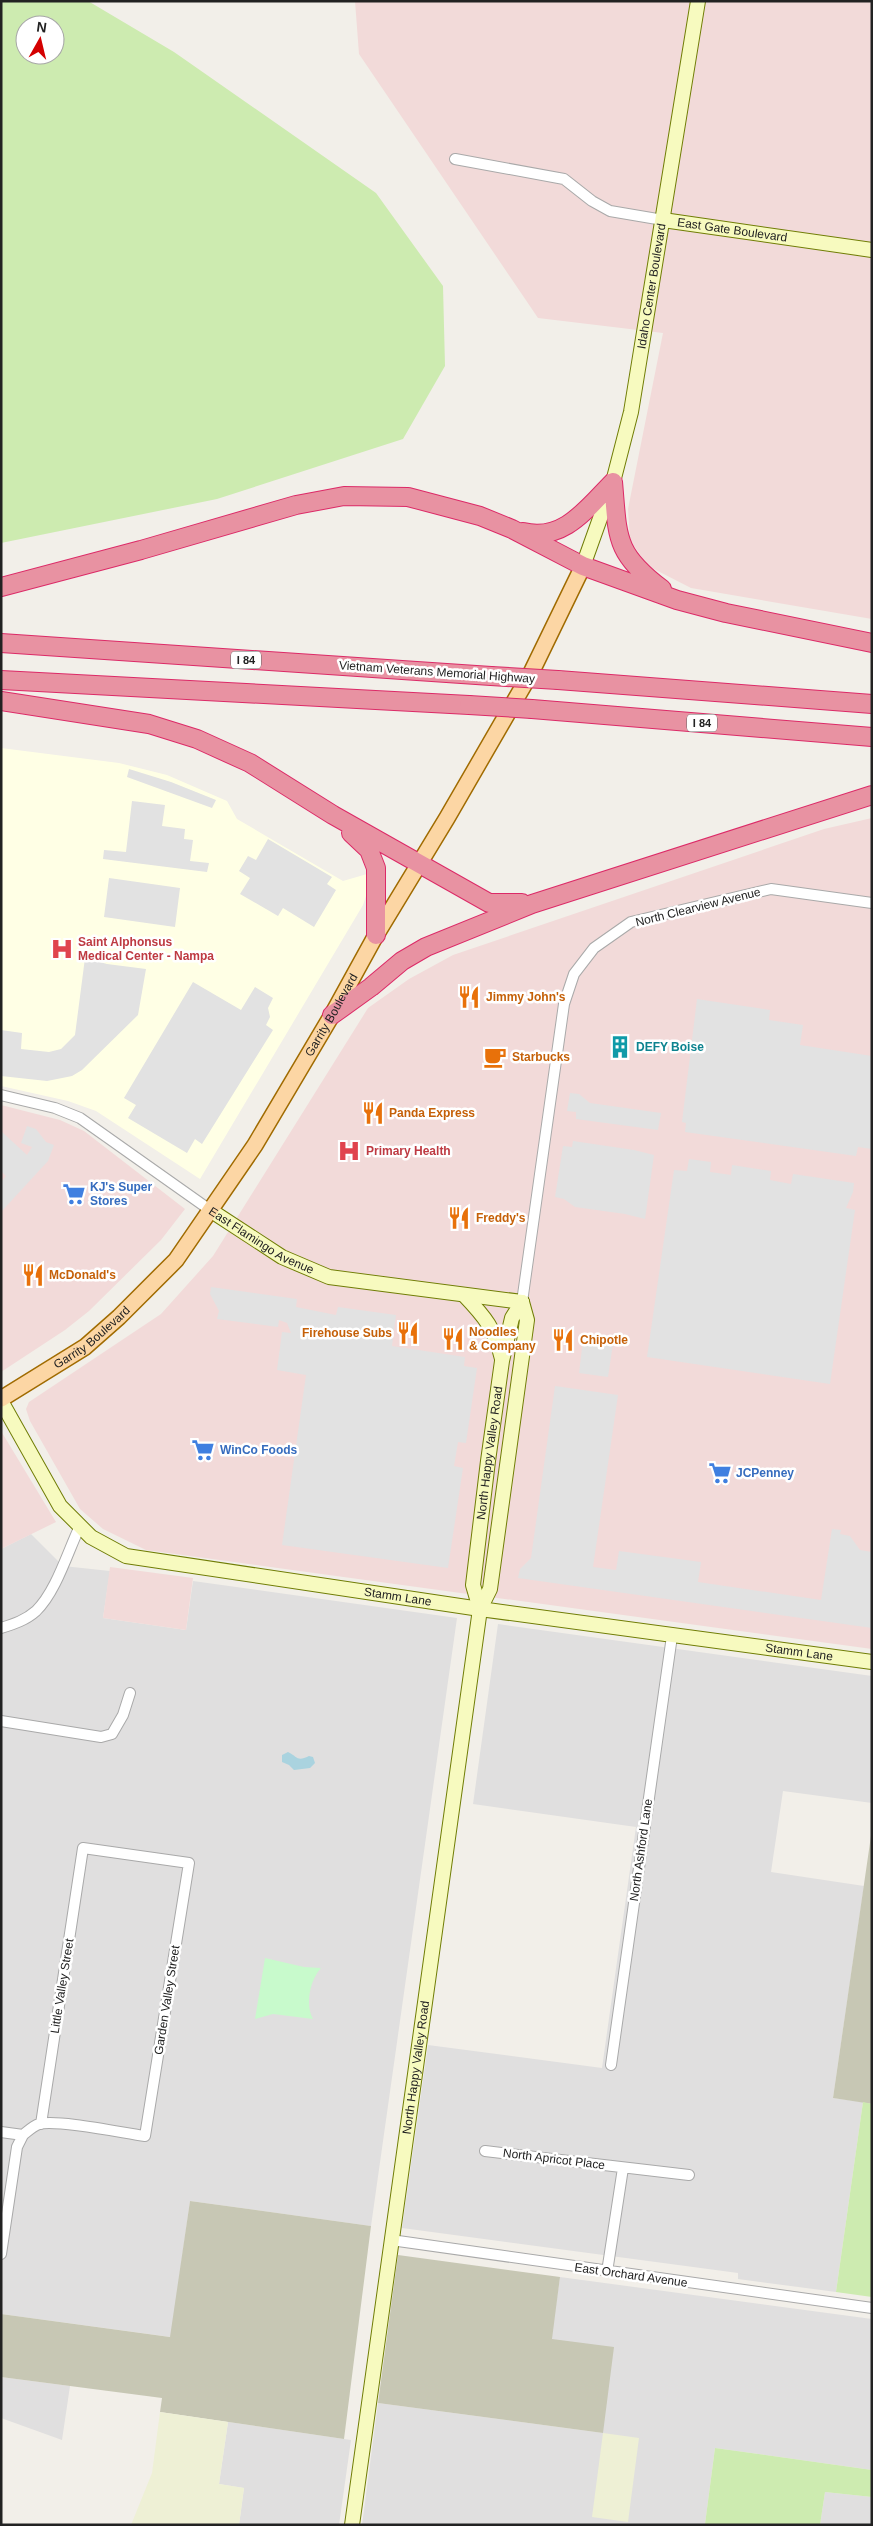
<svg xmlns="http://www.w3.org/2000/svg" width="873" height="2526" font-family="Arial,sans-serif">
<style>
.residential{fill:#e0dfdf}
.commercial{fill:#f2dad9}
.education{fill:#ffffe5}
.construction{fill:#c7c7b4}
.farmland{fill:#eef0d5}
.grass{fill:#cdebb0;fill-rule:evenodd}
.park{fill:#c8facc}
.parking{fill:#e2e2e2}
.water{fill:#aad3df}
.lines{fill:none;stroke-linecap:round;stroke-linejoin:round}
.street-casing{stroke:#a9a9a9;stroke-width:12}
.secondary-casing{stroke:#707d05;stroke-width:16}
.primary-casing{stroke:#a06b00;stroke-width:18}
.highway-casing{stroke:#dc2a67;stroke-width:20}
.street{stroke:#fff;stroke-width:10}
.secondary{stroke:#f7fabf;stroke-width:14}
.primary{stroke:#fcd6a4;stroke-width:15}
.highway{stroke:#e892a2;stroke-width:18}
.highway-bridge-casing{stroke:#dc2a67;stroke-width:20;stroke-linecap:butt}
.highway-bridge{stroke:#e892a2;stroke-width:18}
.labels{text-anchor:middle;stroke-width:5;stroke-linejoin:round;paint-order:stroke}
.shield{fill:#fff;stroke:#646464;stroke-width:1}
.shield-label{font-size:11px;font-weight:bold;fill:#222}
.street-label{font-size:12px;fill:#222;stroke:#fff}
.health-label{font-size:12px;font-weight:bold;fill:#be3a42;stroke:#fff;text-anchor:start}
.food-label{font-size:12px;font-weight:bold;fill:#c56008;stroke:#fff;text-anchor:start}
.culture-label{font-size:12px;font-weight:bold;fill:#0d838f;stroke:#fff;text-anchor:start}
.shop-label{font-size:12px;font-weight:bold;fill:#366cbe;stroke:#fff;text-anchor:start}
</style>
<rect width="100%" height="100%" fill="#f2efe9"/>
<!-- residential -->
<path class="residential" d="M 31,1534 L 63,1566 L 110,1571 L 103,1618 L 186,1630 L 193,1581 L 457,1618 L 371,2226 L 190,2201 L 171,2337 L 1,2314 L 1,1549 Z
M 498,1624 L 872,1676 L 872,1803 L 783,1791 L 771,1872 L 864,1886 L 833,2098 L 863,2102 L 836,2292 L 738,2279 L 738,2273 L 402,2228 L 428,2045 L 602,2068 L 636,1827 L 473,1804 Z
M 560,2277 L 872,2319 L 872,2470 L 715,2448 L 705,2524 L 716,2525 L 362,2525 L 378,2403 L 603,2433 L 551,2339 Z
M 1,2377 L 70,2386 L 62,2440 L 1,2418 Z
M 228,2422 L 351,2440 L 339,2525 L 239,2525 L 244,2488 L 219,2484 Z
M 825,2492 L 872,2497 L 872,2525 L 820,2525 Z"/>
<!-- commercial -->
<path class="commercial" d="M 355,1 L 872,1 L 872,619 L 691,588 L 648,566 L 630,540 L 628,509 L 663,333 L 538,318 L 359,54 Z
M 872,818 L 872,1649 L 146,1550 L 103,1529 L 80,1509 L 30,1421 L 26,1409 L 29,1402 L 161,1314 L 213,1256 L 368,1008 L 409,979 L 453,955 L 824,829 Z
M 1,1105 L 60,1120 L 84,1131 L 185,1209 L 161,1240 L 89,1311 L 65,1330 L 1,1372 Z
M 1,1431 L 56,1522 L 1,1549 Z
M 110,1567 L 193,1578 L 186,1630 L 103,1618 Z"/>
<!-- education -->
<path class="education" d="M 1,748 L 119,763 L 167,775 L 227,801 L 237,819 L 343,881 L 367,874 L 367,893 L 363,905 L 200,1179 L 96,1111 L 68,1101 L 1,1086 Z"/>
<!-- construction -->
<path class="construction" d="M 872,1829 L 872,2104 L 833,2098 Z
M 190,2201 L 371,2226 L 344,2439 L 160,2412 L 162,2398 L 1,2377 L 1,2314 L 170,2337 Z
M 398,2255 L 560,2277 L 552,2339 L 614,2347 L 603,2433 L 378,2403 Z"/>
<!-- farmland -->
<path class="farmland" d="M 160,2412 L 228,2422 L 219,2484 L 244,2488 L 239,2525 L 131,2525 L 152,2473 Z
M 603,2433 L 639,2438 L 628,2522 L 592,2517 Z"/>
<!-- grass -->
<path class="grass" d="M 1,1 L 88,1 L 174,52 L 376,193 L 443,286 L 445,366 L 403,439 L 217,499 L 1,543 ZM 25,25 L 55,25 L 55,55 L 25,55 Z
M 863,2102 L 872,2104 L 872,2297 L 836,2292 Z
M 715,2448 L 872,2470 L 872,2497 L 825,2492 L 820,2525 L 705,2524 Z"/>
<!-- park -->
<path class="park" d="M 265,1958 L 304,1967 L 321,1968 C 310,1980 305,2004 313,2019 L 273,2014 L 255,2019 Z"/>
<!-- parking -->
<path class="parking" d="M 129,769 L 171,782 L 216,800 L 212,808 L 127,777 Z
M 132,801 L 165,805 L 162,826 L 185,829 L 184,839 L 193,840 L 190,861 L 209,863 L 207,872 L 103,859 L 104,850 L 126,852 Z
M 268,839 L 332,877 L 327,884 L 336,890 L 314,927 L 283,908 L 278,916 L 240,894 L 250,878 L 239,871 L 248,856 L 256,860 Z
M 109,878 L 180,888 L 175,927 L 104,917 Z
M 85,958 L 107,964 L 146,969 L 138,1015 L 82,1070 L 72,1076 L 47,1081 L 1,1076 L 1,1030 L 22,1033 L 21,1049 L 49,1052 L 61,1049 L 75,1035 Z
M 193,982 L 241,1010 L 255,987 L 273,998 L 268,1008 L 270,1017 L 266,1025 L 273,1030 L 202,1144 L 195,1139 L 187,1153 L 128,1118 L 136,1105 L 124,1098 Z
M 697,999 L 770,1010 L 769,1020 L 803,1025 L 800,1045 L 872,1056 L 872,1149 L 858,1147 L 856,1156 L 685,1132 L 686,1123 L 682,1122 Z
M 570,1093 L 579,1094 L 590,1103 L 661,1113 L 658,1130 L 576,1119 L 576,1112 L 567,1111 Z
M 27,1126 L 36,1129 L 46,1142 L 54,1145 L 48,1161 L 1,1212 L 1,1182 L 6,1176 L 1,1171 L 1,1131 L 27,1155 L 32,1147 L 21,1143 Z
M 573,1141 L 634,1150 L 654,1155 L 645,1219 L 625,1214 L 575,1207 L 564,1199 L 555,1197 L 563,1146 L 572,1147 Z
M 689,1159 L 711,1162 L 710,1172 L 731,1175 L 732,1165 L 771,1171 L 770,1180 L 791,1184 L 793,1174 L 854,1183 L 853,1192 L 846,1208 L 855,1210 L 830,1384 L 647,1357 L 674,1170 L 687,1171 Z
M 211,1287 L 297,1299 L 296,1307 L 336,1315 L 338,1307 L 396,1315 L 392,1346 L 465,1357 L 464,1366 L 477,1368 L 466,1443 L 458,1442 L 454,1466 L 463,1468 L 448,1568 L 282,1545 L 306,1375 L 277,1370 L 282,1332 L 291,1333 L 287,1323 L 279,1320 L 278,1327 L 217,1319 L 219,1311 L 210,1294 Z
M 605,1336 L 614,1337 L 608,1377 L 579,1373 L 583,1340 L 593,1341 Z
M 555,1386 L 618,1395 L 593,1567 L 616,1570 L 619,1551 L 701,1562 L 698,1582 L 821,1600 L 832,1529 L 841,1530 L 840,1534 L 850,1536 L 860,1550 L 872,1552 L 872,1628 L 518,1578 L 520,1569 L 531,1558 Z"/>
<!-- water -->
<path class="water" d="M 288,1752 C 298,1757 297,1762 309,1756 L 313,1757 L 315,1763 L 310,1768 L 294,1770 L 289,1765 L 282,1762 L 282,1755 Z"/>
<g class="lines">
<defs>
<path id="street" d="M 455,159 L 564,179 L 592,201 L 610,211 L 663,220
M 1,1095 L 55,1108 L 80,1118 L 210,1210
M 522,1302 L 564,1004 L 574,974 L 594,948 L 631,922 L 771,889 L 872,903
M 1,1628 C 14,1624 26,1620 36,1611 C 56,1592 68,1551 80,1526
M 1,1721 L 101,1737 L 112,1734 L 123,1715 L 130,1693
M 611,2065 L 672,1636
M 1,2132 L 23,2135 C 28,2131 33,2126 39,2124 C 57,2119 123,2133 145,2136 L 189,1863 L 83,1848 L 41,2124
M 485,2151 L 689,2175
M 391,2240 L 872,2308
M 1,2254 L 17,2147 L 23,2135
M 607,2272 L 623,2168"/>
<g id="secondary">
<path id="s1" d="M 663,220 L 872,250"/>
<path id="s2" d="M 583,566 L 613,482 L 631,412 L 698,1"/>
<path id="s3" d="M 210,1210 L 282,1257 L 329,1277 L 522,1302"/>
<path d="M 464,1295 C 485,1317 495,1329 502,1359"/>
<path id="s4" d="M 1,1401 L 60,1506 L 91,1537 L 126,1556 L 480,1609 L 872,1662"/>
<path id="s5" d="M 480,1609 L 473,1585 L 488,1461 L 502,1361 L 512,1318 L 522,1302"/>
<path id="s6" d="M 352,2525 L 480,1609 L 490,1589 L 527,1320 L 522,1302"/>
</g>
<g id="primary">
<path id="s7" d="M 1,1399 L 85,1347 L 119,1317 L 176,1260 L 255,1145 L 332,1015 L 376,935 L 447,818 L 532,671 L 583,566"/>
</g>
<path id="highway" d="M 613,482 C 618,537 614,553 662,589
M 523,532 C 564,542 587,508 613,482
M 1,587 L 141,550 L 296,505 L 344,496 L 408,497 L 480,516 L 512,529 L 583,566 L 677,600 L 726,613 L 872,643
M 1,643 L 491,676
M 1,680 L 469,705
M 558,680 L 872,704
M 1,701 L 149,724 L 197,739 L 250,763 L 333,815 L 489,903 L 522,903
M 532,709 L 872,737
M 351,833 L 369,850 L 376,868 L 376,935
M 332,1015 L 371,987 L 402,961 L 426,947 L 532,904 L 872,795"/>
</defs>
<!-- street casing -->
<use href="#street" class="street-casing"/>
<!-- secondary casing -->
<use href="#secondary" class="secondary-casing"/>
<!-- primary casing -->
<use href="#primary" class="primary-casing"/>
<!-- highway casing -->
<use href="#highway" class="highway-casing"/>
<!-- street -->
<use href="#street" class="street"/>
<!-- secondary -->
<use href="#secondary" class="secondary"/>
<!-- primary -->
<use href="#primary" class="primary"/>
<!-- highway -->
<use href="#highway" class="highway"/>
<defs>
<path id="highway-bridge" d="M 491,676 L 558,680
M 469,705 L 532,709"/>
</defs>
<!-- highway-bridge casing -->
<use href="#highway-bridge" class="highway-bridge-casing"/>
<!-- highway-bridge -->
<use href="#highway-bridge" class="highway-bridge"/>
</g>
<!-- icons -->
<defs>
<symbol id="hospital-bare" viewBox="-9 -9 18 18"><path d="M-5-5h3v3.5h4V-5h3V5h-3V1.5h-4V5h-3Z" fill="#e0444e" stroke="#fff" stroke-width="2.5" paint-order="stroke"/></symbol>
<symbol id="restaurant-bare" viewBox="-9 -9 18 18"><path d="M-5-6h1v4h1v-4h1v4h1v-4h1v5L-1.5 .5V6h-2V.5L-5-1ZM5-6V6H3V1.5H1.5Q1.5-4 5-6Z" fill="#e8710a" stroke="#fff" stroke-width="2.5" paint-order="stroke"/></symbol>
<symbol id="building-bare" viewBox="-9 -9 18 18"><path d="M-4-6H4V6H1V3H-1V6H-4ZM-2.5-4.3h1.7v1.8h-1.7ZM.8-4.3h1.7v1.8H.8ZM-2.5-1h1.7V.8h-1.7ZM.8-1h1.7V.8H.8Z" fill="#0f9aa8" stroke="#fff" stroke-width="2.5" paint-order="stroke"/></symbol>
<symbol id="cafe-bare" viewBox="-9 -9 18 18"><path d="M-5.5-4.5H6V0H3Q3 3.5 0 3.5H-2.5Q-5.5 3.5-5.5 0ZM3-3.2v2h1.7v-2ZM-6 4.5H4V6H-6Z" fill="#e8710a" stroke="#fff" stroke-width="2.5" paint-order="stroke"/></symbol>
<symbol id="supermarket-bare" viewBox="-9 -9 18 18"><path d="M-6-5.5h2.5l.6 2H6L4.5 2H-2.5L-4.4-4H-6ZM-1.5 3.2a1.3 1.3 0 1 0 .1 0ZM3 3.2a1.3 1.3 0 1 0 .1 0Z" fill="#3f7fe0" stroke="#fff" stroke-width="2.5" paint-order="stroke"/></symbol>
</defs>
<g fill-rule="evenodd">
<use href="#hospital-bare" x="46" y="933" width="32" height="32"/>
<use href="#restaurant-bare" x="453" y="981" width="32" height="32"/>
<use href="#building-bare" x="604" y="1031" width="32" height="32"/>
<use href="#cafe-bare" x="479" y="1041" width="32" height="32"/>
<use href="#restaurant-bare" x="357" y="1097" width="32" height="32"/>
<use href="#hospital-bare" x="333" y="1135" width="32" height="32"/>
<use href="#supermarket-bare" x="58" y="1178" width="32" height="32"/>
<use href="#restaurant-bare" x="443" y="1202" width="32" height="32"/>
<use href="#restaurant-bare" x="17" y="1259" width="32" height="32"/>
<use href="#restaurant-bare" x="392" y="1317" width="32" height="32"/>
<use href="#restaurant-bare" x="437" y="1323" width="32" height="32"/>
<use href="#restaurant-bare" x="547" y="1324" width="32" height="32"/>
<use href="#supermarket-bare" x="187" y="1434" width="32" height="32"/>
<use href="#supermarket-bare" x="704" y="1457" width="32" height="32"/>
</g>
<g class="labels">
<!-- shield labels -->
<g class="shield">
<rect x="231" y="651.5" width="30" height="17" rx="4"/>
<rect x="687" y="714.5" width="30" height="17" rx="4"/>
</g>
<g class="shield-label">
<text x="246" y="664">I 84</text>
<text x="702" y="727">I 84</text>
</g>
<!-- street labels -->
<g class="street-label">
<text dy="4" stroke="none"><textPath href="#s1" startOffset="70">East Gate Boulevard</textPath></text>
<text dy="4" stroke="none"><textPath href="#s2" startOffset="289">Idaho Center Boulevard</textPath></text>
<text transform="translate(437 672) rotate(4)" y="4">Vietnam Veterans Memorial Highway</text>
<text transform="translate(698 907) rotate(-14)" y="4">North Clearview Avenue</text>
<text dy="4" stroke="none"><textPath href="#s7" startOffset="515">Garrity Boulevard</textPath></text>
<text dy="4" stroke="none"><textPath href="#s3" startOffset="60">East Flamingo Avenue</textPath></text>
<text dy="4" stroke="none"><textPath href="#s7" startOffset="110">Garrity Boulevard</textPath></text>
<text dy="4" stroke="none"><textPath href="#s5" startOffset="158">North Happy Valley Road</textPath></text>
<text dy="4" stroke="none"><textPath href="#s4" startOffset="479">Stamm Lane</textPath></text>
<text dy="4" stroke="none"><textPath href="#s4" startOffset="884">Stamm Lane</textPath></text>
<text transform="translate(641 1850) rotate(-82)" y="4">North Ashford Lane</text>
<text transform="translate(62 1986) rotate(-81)" y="4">Little Valley Street</text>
<text transform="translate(167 2000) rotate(-81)" y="4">Garden Valley Street</text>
<text dy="4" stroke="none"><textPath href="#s6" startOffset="462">North Happy Valley Road</textPath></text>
<text transform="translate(554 2159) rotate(7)" y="4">North Apricot Place</text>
<text transform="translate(631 2275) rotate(8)" y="4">East Orchard Avenue</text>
</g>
<!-- health labels -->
<g class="health-label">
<text x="78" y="946">Saint Alphonsus<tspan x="78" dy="14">Medical Center - Nampa</tspan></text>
<text x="366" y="1155">Primary Health</text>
</g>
<!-- food labels -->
<g class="food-label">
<text x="486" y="1001">Jimmy John's</text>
<text x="512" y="1061">Starbucks</text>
<text x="389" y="1117">Panda Express</text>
<text x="476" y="1222">Freddy's</text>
<text x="49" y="1279">McDonald's</text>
<text x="469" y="1336">Noodles<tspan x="469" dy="14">&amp; Company</tspan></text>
<text x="392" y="1337" text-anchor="end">Firehouse Subs</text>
<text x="580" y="1344">Chipotle</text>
</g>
<!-- culture labels -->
<g class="culture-label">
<text x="636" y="1051">DEFY Boise</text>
</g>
<!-- shop labels -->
<g class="shop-label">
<text x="90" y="1191">KJ's Super<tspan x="90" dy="14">Stores</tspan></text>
<text x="220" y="1454">WinCo Foods</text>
<text x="736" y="1477">JCPenney</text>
</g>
</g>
<!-- border -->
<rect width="873" height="2526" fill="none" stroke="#222222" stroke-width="5"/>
<!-- north arrow -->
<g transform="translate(40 40) rotate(8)"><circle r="24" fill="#ffffff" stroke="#a7a7a7"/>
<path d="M0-4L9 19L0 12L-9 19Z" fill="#d40000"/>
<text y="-8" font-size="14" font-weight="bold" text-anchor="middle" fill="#222222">N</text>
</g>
</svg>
